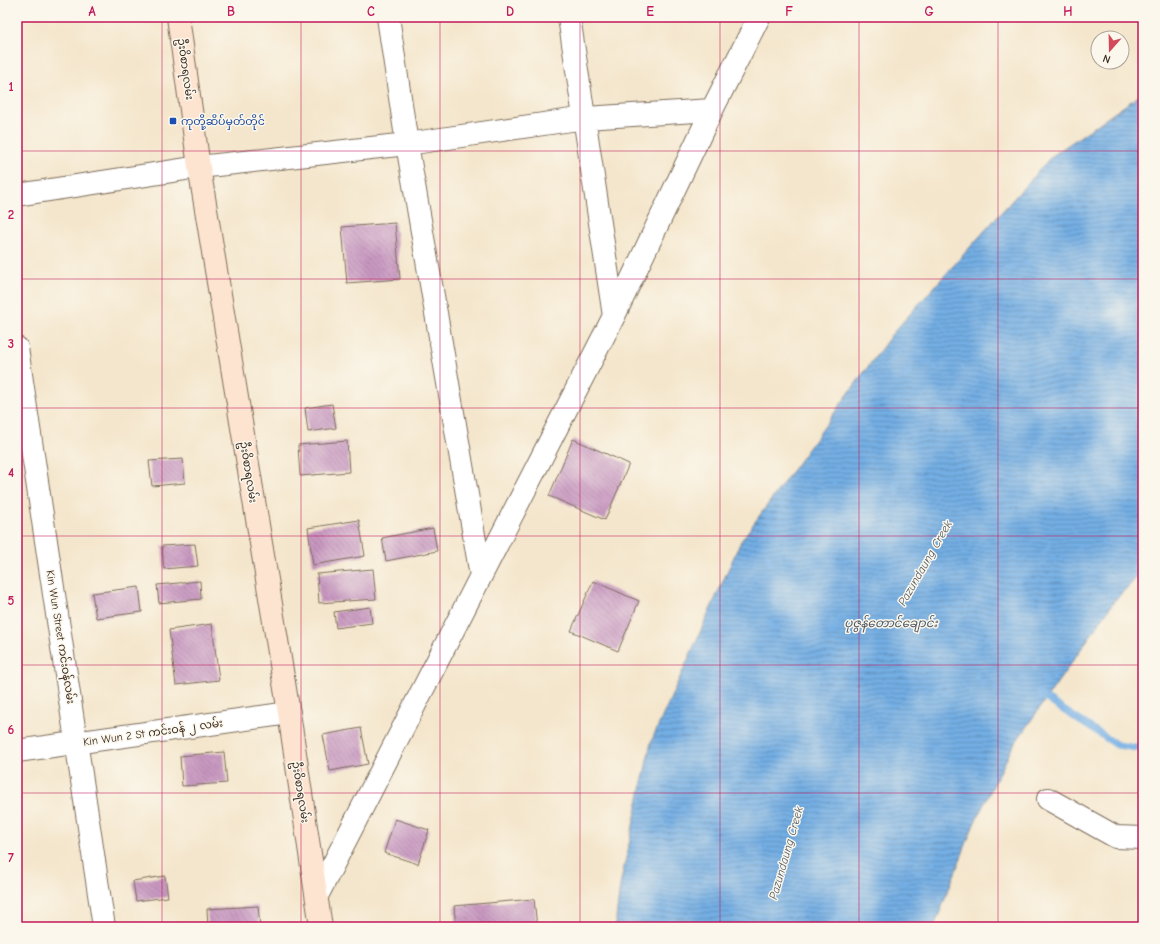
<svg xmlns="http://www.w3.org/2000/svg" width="1160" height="944" font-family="'Comic Neue','Noto Sans Myanmar',sans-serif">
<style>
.water{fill:url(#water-rules);stroke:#576c81}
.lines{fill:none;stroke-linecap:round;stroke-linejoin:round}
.stream{stroke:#73aee4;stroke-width:7}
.building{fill:url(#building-back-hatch)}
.street-casing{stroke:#7c6c5b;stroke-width:24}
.secondary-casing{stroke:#7c6c5b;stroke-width:24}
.street{stroke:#fff;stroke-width:22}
.secondary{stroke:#fde4d0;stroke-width:22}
.grid{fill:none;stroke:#c2185b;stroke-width:1;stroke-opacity:0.55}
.transit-dot{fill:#1a4fb4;stroke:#fbf7ec;stroke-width:1.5}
.labels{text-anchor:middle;stroke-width:3;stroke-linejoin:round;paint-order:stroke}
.street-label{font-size:11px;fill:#3b2a1e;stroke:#fbf7ec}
.transit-label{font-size:11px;fill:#164399;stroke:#fbf7ec;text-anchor:start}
.water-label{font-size:12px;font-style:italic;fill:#4f5863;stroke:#fbf7ec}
.neatline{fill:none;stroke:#c2185b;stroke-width:1.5}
.grid-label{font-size:13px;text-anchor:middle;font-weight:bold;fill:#c2185b}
</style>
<defs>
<pattern id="water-rules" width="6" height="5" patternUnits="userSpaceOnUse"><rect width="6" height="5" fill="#73aee4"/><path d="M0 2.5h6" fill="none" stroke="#608eb8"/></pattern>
<pattern id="building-back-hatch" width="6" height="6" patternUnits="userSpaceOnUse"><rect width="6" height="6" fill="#c897c1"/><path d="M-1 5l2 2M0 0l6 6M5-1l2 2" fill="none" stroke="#a47b9c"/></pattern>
</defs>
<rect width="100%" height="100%" fill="#fbf7ec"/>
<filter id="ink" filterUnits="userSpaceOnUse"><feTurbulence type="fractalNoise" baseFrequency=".025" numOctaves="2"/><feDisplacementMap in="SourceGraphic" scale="8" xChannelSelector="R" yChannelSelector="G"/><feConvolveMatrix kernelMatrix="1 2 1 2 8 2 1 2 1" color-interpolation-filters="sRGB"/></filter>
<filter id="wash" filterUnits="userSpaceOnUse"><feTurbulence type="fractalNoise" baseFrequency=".012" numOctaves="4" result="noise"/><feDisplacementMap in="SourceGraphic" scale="16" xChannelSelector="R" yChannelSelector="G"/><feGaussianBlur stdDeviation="0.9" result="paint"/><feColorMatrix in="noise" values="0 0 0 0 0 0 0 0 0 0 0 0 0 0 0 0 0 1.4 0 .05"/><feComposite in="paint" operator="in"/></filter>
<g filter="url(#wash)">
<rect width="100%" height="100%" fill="#f4e6cc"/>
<!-- water -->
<path class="water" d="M 1143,93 L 1143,571 L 1116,599 L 1013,746 L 974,824 L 934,927 L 615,927 L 620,886 L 651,742 L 741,541 L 892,334 L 1052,156 Z"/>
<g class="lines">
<!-- stream -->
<path class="stream" d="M 1039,694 L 1117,745 L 1143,749"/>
</g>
<g id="blocks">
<!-- building -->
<path class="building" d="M 395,223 L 400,279 L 347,283 L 342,227 Z
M 332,404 L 336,428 L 308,432 L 305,408 Z
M 573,439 L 629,464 L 605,520 L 549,496 Z
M 347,441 L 349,472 L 300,476 L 298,445 Z
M 183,459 L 185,483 L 152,486 L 149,461 Z
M 359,520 L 365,556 L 313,565 L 308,528 Z
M 433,528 L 437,551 L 386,561 L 382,538 Z
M 195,544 L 198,566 L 164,569 L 162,546 Z
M 373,569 L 376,599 L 319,603 L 317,574 Z
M 200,581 L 201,599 L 159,603 L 157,585 Z
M 593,581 L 639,601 L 618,651 L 571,631 Z
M 139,587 L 142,612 L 96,618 L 92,593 Z
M 370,607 L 372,623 L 336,628 L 334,612 Z
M 212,624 L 219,680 L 176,685 L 169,630 Z
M 361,728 L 368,764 L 330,771 L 323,735 Z
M 224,752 L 227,783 L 182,786 L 180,756 Z
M 395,819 L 429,830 L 418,864 L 384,853 Z
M 165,876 L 168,897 L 136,901 L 133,881 Z
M 534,899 L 537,927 L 456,927 L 454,906 Z
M 258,906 L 260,927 L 208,927 L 207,909 Z"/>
</g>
</g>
<g filter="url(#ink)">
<use href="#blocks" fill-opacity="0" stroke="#7c6c5b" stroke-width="1"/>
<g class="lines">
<defs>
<path id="street" d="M 388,17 L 407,144 L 481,576
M 569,17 L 614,316
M 17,195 L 199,167 L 407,144 L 585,118 L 712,110
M 17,348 L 104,927
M 17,751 L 289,713
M 1048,799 L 1116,837 L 1143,838
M 317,896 L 614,316 L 712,110 L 759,17"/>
<path id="secondary" d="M 178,17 L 199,167 L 289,713 L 321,927"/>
</defs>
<!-- street casing -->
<use href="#street" class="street-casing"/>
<!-- secondary casing -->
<use href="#secondary" class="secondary-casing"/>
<!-- street -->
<use href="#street" class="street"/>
<!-- secondary -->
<use href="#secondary" class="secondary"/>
</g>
</g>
<!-- grid -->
<path class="grid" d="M 162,17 L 162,927M 301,17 L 301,927M 440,17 L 440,927M 580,17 L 580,927M 720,17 L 720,927M 859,17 L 859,927M 998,17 L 998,927M 17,151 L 1143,151M 17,279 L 1143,279M 17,408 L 1143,408M 17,536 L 1143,536M 17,665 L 1143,665M 17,793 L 1143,793"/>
<!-- markers -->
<rect class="transit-dot" x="169" y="117" width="8" height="8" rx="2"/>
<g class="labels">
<!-- street labels -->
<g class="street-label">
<text transform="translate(186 69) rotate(82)" y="4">ဦးဝိစာရလမ်း</text>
<text transform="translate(249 472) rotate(81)" y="4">ဦးဝိစာရလမ်း</text>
<text transform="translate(61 637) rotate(81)" y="4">Kin Wun Street ကင်းဝန်လမ်း</text>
<text transform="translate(153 732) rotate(-8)" y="4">Kin Wun 2 St ကင်းဝန် ၂ လမ်း</text>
<text transform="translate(301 792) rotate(81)" y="4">ဦးဝိစာရလမ်း</text>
</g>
<!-- transit labels -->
<g class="transit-label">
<text x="181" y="125">ကုတို့ဆိပ်မှတ်တိုင်</text>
</g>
<!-- water labels -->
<g class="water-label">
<text transform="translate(925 563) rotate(-60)" y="4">Pazundaung Creek</text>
<text x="891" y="627">ပုဇွန်တောင်ချောင်း</text>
<text transform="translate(786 853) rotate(-74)" y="4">Pazundaung Creek</text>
</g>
</g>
<!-- margin -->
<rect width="1160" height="944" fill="none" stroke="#fbf7ec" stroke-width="44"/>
<!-- north arrow -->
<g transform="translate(1110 50) rotate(200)"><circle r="19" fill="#fbf7ec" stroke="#aea59a"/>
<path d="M0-3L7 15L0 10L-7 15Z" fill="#d1495b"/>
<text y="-6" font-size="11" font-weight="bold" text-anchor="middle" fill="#3b2a1e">N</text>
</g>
<rect x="22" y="22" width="1116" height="900" class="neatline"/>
<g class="grid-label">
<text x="92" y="16">A</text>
<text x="231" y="16">B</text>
<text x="371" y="16">C</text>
<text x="510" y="16">D</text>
<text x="650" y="16">E</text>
<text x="789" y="16">F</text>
<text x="929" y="16">G</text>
<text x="1068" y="16">H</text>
<text x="11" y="91">1</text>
<text x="11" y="219">2</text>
<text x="11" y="348">3</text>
<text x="11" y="477">4</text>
<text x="11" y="605">5</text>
<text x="11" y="734">6</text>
<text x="11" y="862">7</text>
</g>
</svg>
